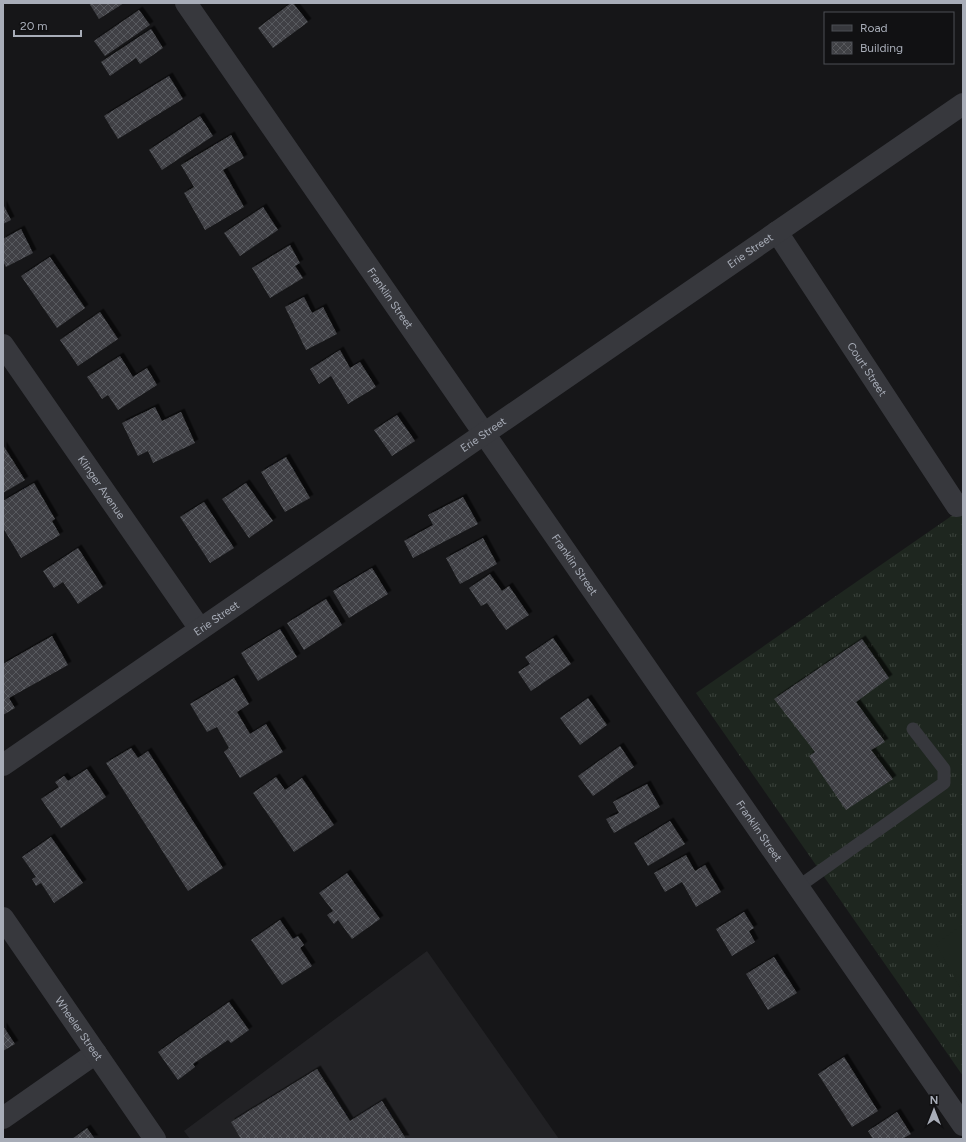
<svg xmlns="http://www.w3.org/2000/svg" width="966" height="1142" font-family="Figtree,sans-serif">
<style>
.built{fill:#222225}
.grass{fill:url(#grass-tufts)}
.garden{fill:#1e261f}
.building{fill:url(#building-cross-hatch);filter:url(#shadow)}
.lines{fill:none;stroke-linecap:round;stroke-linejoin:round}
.service{stroke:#37383d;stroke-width:13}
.minor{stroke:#37383d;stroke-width:22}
.tertiary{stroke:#37383d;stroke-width:22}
.labels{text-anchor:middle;stroke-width:3;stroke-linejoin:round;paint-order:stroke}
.street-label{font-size:11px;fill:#a8adb8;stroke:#111113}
</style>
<defs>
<pattern id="grass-tufts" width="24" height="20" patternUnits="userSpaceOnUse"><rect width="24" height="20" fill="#1e261f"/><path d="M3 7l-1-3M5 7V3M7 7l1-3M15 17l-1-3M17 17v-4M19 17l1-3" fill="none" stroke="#3c433d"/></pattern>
<pattern id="building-cross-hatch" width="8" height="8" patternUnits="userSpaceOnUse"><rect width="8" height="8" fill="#404145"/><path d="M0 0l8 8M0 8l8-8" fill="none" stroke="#595a5e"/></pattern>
<filter id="shadow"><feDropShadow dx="3.5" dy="-3.5" stdDeviation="0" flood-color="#0009"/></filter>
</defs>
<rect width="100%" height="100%" fill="#161618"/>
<!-- built -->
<path class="built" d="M 427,951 L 559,1139 L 190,1139 L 184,1131 Z"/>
<!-- grass -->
<path class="grass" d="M 963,508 L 963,1076 L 696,693 Z"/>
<!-- garden -->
<path class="garden" d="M 963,924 L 963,993 L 936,944 Z"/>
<!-- building -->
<path class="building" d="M 89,3 L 124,3 L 99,19 Z
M 291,3 L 293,3 L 308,22 L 273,48 L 258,28 Z
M 139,10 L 150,25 L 105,56 L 94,41 Z
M 151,29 L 163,48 L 140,64 L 136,58 L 110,76 L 101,62 Z
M 169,76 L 183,99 L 118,139 L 104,116 Z
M 200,116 L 213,136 L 162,170 L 149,150 Z
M 231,135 L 244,158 L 223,170 L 244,207 L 205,230 L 184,193 L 194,187 L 181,165 Z
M 3,204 L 11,220 L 3,224 Z
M 263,207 L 278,230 L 240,256 L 224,233 Z
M 21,229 L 33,253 L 6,267 L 3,261 L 3,239 Z
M 290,245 L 300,263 L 295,266 L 303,278 L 270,298 L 252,268 Z
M 50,257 L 85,308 L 57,328 L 21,276 Z
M 304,297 L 312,313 L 323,307 L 337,334 L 306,350 L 285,307 Z
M 100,312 L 118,339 L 78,366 L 60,340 Z
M 340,350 L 350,368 L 360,362 L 376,387 L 348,404 L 331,376 L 319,384 L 310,369 Z
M 120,356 L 133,377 L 147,368 L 157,385 L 118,410 L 108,395 L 102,399 L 87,377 Z
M 155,407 L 162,421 L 181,412 L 195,443 L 153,463 L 148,451 L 138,456 L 122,423 Z
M 397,415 L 415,441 L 392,456 L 374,430 Z
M 3,445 L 25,480 L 3,493 Z
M 286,457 L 310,498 L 285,512 L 261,472 Z
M 34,483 L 55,519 L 52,521 L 60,535 L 21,558 L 3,528 L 3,501 Z
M 246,483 L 273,521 L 249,538 L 222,499 Z
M 463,497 L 478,524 L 413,558 L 404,541 L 433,525 L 428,515 Z
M 204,502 L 234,548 L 210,563 L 180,517 Z
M 483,538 L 497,564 L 460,584 L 446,558 Z
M 78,548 L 103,587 L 78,604 L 63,582 L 54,588 L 43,571 Z
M 372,568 L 388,594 L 349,618 L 333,591 Z
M 490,574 L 502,591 L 509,586 L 529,615 L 506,630 L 487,603 L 481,606 L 469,588 Z
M 326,599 L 342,625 L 304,650 L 287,623 Z
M 280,629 L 297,657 L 258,681 L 241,653 Z
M 52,636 L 68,665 L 9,698 L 15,708 L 3,715 L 3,664 Z
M 553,638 L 571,664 L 531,691 L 518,672 L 530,664 L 525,657 Z
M 862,639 L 889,678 L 856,702 L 885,742 L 871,750 L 893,779 L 846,810 L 809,756 L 815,752 L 774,699 Z
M 234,678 L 249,704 L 237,712 L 250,734 L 266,724 L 283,752 L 240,778 L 224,752 L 229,748 L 217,727 L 207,732 L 190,704 Z
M 588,698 L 607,725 L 580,745 L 560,718 Z
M 620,746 L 634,767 L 593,796 L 578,776 Z
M 131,748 L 138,758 L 148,751 L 223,868 L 188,891 L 106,763 Z
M 87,769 L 106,797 L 61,828 L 41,799 L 59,787 L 55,782 L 64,776 L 68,781 Z
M 276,777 L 285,790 L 302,778 L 334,825 L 294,852 L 253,793 Z
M 647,784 L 660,807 L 614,833 L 606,819 L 619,813 L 613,802 Z
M 670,821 L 685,844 L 648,866 L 634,843 Z
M 51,837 L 83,883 L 54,903 L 41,883 L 36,886 L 32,879 L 36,877 L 22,857 Z
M 686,855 L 695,871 L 705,865 L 721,892 L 696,907 L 682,882 L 665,892 L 654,873 Z
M 347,873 L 380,919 L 352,939 L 338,920 L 334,924 L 327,915 L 333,911 L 319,893 Z
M 744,912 L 754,928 L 749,931 L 755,942 L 732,956 L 716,929 Z
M 280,920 L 293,939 L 298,936 L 304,945 L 300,948 L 312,966 L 282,985 L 251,940 Z
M 774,957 L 797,993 L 768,1010 L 746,974 Z
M 229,1002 L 249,1030 L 231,1043 L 228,1040 L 193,1064 L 195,1067 L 178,1080 L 158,1052 Z
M 3,1026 L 15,1044 L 3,1051 Z
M 844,1057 L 878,1111 L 852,1127 L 818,1074 Z
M 317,1069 L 350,1121 L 382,1101 L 406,1139 L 241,1139 L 231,1122 Z
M 897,1112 L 911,1134 L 902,1139 L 873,1139 L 868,1131 Z
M 87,1128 L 95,1139 L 72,1139 Z"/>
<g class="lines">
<!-- service -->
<path class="service" d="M 798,887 L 944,783 L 944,769 L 913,729"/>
<!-- minor -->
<g class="minor">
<path id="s1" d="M 186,3 L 963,1125"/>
<path id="s2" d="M 777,232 L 957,506"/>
<path id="s3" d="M 3,345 L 200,629"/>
<path id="s4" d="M 3,765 L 963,104"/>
<path d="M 3,1118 L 96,1053"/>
</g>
<!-- tertiary -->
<path class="tertiary" id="s5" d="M 3,918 L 155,1139"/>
</g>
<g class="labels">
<!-- street labels -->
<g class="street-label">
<text dy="4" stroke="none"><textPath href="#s4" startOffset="907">Erie Street</textPath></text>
<text dy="4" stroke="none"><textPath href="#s1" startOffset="359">Franklin Street</textPath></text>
<text dy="4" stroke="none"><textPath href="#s2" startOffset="164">Court Street</textPath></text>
<text dy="4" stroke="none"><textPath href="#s4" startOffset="583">Erie Street</textPath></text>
<text dy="4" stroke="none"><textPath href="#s3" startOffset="173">Klinger Avenue</textPath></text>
<text dy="4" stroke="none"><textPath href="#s1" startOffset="683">Franklin Street</textPath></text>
<text dy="4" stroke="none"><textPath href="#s4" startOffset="259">Erie Street</textPath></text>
<text dy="4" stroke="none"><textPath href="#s1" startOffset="1007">Franklin Street</textPath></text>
<text dy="4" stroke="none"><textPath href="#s5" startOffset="134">Wheeler Street</textPath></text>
</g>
</g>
<!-- border -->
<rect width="966" height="1142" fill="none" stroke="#a8adb8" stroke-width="8"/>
<!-- legend -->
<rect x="824" y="12" width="130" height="52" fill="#111113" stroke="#4d4f55"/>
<rect x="832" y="25" width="20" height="6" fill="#37383d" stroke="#4d4f55"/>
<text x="860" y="32" font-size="12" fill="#a8adb8">Road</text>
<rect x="832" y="42" width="20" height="12" fill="url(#building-cross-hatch)" stroke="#4d4f55"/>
<text x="860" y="52" font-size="12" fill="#a8adb8">Building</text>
<!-- north arrow -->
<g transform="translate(934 1110)" stroke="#111113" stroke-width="3" paint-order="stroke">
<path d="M0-3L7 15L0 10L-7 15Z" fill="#a8adb8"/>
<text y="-6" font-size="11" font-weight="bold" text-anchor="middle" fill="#a8adb8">N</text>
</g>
<!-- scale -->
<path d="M14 30v6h67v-6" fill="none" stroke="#a8adb8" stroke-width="2"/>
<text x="20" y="30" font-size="12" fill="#a8adb8" stroke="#111113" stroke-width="3" paint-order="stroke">20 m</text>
</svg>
